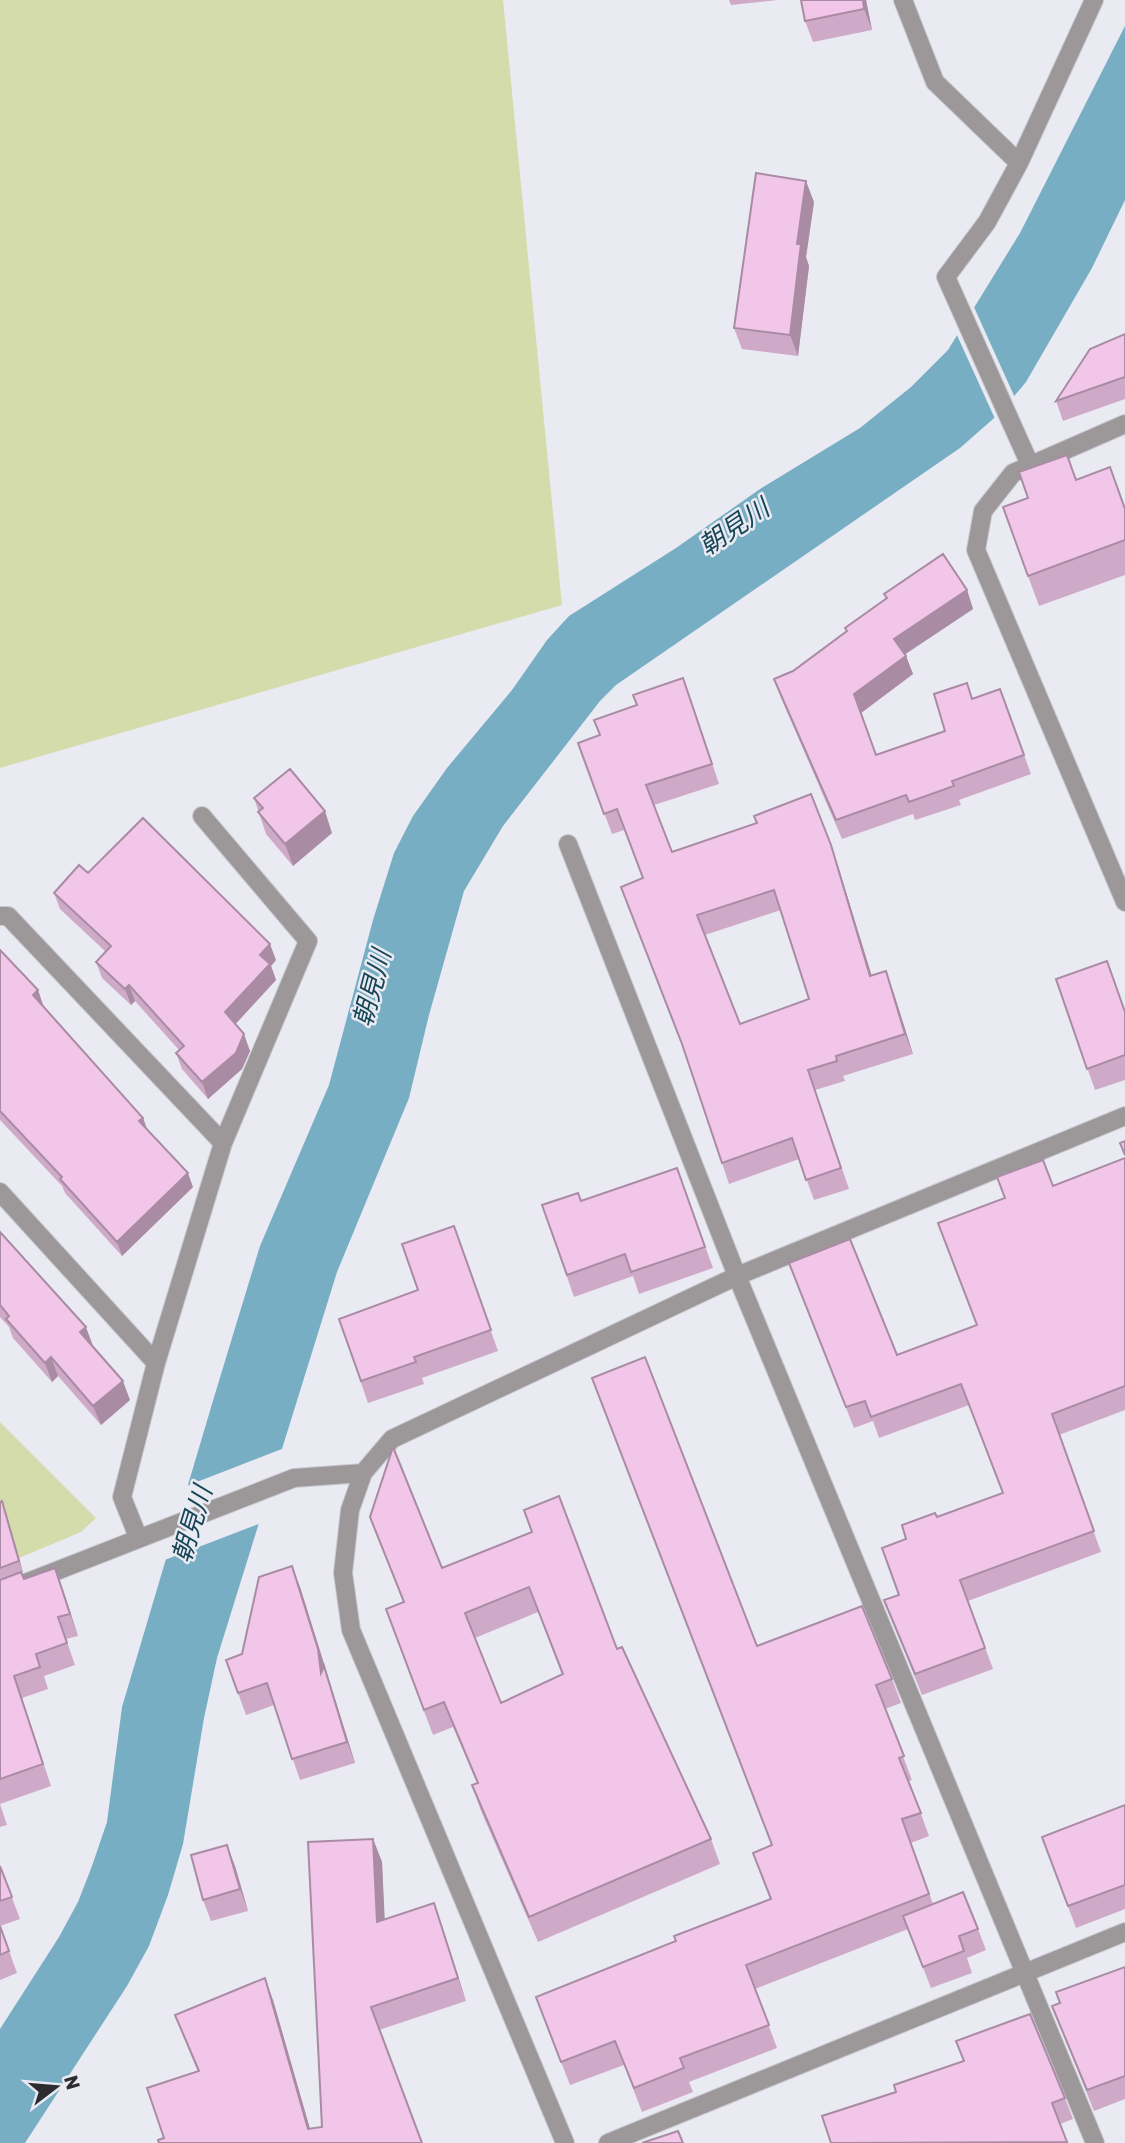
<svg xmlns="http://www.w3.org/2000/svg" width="1125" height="2143" font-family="Rubik,'Noto Sans JP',sans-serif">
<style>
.green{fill:#d4dcac}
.water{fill:#77aec4}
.pier{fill:#eaeaf3}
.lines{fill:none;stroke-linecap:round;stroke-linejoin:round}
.minor-casing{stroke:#c8c8d0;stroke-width:20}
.minor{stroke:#9c9899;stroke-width:18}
.wall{fill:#cfaac8;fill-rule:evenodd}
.shaded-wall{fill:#a98ba3}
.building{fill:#f1c6e9;stroke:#a98ba3;stroke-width:2;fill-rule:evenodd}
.labels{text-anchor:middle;stroke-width:5;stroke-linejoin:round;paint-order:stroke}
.water-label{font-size:26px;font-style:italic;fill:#164656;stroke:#eaeaf3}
</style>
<rect width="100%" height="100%" fill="#eaeaf3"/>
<!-- green -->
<path class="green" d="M 0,0 L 503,0 L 562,605 L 0,768 Z
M 0,1422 L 96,1518 L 81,1532 L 0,1566 Z"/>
<!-- water -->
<path class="water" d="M 1125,26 L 1125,200 L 1092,268 L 1026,382 L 1001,412 L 960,448 L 616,685 L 600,701 L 503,826 L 464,891 L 429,1015 L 409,1098 L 337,1272 L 217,1658 L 204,1718 L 183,1844 L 168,1895 L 149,1946 L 127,1986 L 25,2143 L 0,2143 L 0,2029 L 59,1937 L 78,1902 L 92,1866 L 107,1822 L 122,1707 L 215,1394 L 260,1246 L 329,1085 L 373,920 L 394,853 L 413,816 L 447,768 L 512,690 L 547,640 L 569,616 L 676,548 L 760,489 L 860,428 L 911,387 L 948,350 L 1020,233 Z"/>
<!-- pier -->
<path class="pier" d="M 973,305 L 1016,400 L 996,421 L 956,333 Z
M 287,1447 L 264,1522 L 162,1561 L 184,1487 Z"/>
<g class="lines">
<defs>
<path id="minor" d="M 903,0 L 935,82 L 1019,163
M 1125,424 L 1013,473 L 983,511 L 976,550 L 1125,902
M 1031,467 L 946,277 L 987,222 L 1019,163 L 1094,0
M 568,844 L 737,1276 L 1095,2143
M 0,916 L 8,916 L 223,1143
M 0,1192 L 156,1363
M 138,1537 L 122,1497 L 156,1363 L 223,1143 L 308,941 L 202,816
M 0,1593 L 294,1478 L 363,1473
M 565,2143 L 351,1630 L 343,1573 L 350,1510 L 363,1473 L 392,1439 L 737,1276 L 1125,1116
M 608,2143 L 1125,1932"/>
</defs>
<!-- minor casing -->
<use href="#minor" class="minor-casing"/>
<!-- minor -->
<use href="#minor" class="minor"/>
</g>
<!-- wall -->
<path class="wall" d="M 729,0 L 778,0 L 731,5 Z
M 866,0 L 872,30 L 813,42 L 805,21 Z
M 814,202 L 806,257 L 809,266 L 798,356 L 742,349 L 734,328 Z
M 1125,334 L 1125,399 L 1063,421 L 1056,401 Z
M 1076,480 L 1125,509 L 1125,575 L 1039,606 L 1003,507 Z
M 967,590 L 973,609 L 905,654 L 913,674 L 861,713 L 876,755 L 945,731 L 973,699 L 1000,689 L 1031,774 L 959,800 L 961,805 L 915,820 L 913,814 L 842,839 L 781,698 L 774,679 L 793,671 L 846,631 L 845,628 L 886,599 L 884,594 Z
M 691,699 L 719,784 L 654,805 L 672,852 L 838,866 L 871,976 L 893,991 L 913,1054 L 843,1076 L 845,1081 L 815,1090 L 849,1189 L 814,1200 L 799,1159 L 729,1184 L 722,1163 L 643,879 L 624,830 L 612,834 L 578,743 ZM 781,910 L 809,999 L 740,1024 L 705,935 Z
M 254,798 L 332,833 L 293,866 L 266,834 Z
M 88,873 L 276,960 L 271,966 L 276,980 L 235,1024 L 250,1051 L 242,1069 L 208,1099 L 182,1069 L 176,1053 L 179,1050 L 135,1001 L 131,1005 L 102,978 L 96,962 L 106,952 L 60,909 L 54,893 Z
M 0,950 L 38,990 L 43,1005 L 42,1005 L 143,1118 L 147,1129 L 193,1187 L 122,1256 L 65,1193 L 62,1186 L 0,1120 Z
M 1056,979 L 1125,1012 L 1125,1080 L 1095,1090 Z
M 1125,1158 L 1125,1410 L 1059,1435 L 1101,1552 L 968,1601 L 993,1669 L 922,1695 L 884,1600 L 899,1595 L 906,1539 L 937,1517 L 1003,1493 L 969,1405 L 879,1438 L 873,1421 L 854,1428 L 789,1263 L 897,1355 L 977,1325 L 1053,1186 Z
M 677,1168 L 713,1268 L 639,1294 L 633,1276 L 574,1297 L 542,1205 L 581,1201 Z
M 454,1226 L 498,1351 L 422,1378 L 424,1384 L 368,1403 L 339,1319 L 418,1290 Z
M 0,1232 L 93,1346 L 130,1400 L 101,1425 L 58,1376 L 52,1382 L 13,1338 L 9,1327 L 0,1317 Z
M 2,1501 L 23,1572 L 22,1572 L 24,1579 L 63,1590 L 78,1636 L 66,1639 L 75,1665 L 44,1676 L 48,1689 L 22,1698 L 51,1786 L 0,1804 L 7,1825 L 0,1827 L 0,1502 Z
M 370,1517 L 442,1568 L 532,1532 L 617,1649 L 711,1839 L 720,1864 L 538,1942 L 481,1811 L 472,1785 L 477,1783 L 453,1727 L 433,1735 L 395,1634 L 403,1602 ZM 538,1612 L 562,1675 L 501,1703 L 475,1638 Z
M 300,1587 L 355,1763 L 300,1780 L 274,1705 L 246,1715 L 226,1660 L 242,1654 Z
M 757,1646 L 892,1679 L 901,1703 L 885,1709 L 912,1780 L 909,1781 L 929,1836 L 911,1843 L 933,1904 L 978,1929 L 986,1950 L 967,1958 L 972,1973 L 931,1988 L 908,1929 L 755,1989 L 777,2048 L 689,2082 L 693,2092 L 642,2112 L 624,2065 L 570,2085 L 536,1997 L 675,1941 L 770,1899 L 753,1853 L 771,1845 Z
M 1125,1805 L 1125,1909 L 1076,1928 L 1042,1837 Z
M 373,1839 L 382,1862 L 384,1920 L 442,1926 L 466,2001 L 379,2030 L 422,2143 L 164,2138 L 198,2072 L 175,2015 L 273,2000 L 310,2129 L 322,2127 Z
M 0,1866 L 20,1919 L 0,1926 L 17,1973 L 0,1980 Z
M 235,1866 L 248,1911 L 211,1921 L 203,1900 Z
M 1125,1967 L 1125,2099 L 1094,2111 L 1052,2006 L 1060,2003 Z
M 1065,2098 L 1073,2119 L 1060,2124 L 1067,2143 L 831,2143 Z"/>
<!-- shaded-wall -->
<path class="shaded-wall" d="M 863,0 L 866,0 L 872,30 L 864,9 Z
M 806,181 L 814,202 L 806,257 L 809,266 L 798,356 L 790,335 L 797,244 Z
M 967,590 L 973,609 L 901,657 L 894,639 Z
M 906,656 L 913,674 L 861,713 L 854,694 Z
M 325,811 L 332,833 L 293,866 L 285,844 Z
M 831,845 L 838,866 L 878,996 L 870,976 Z
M 270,944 L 276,960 L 271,966 L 276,980 L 231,1029 L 225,1012 L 260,955 Z
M 886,971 L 893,991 L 913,1054 L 905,1034 Z
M 129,985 L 135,1001 L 131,1005 L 125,989 Z
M 38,990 L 43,1005 L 38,1009 L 33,995 Z
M 244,1034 L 250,1051 L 242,1069 L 208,1099 L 202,1082 Z
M 143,1118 L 148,1132 L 139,1121 Z
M 188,1173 L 193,1187 L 122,1256 L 117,1242 Z
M 86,1327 L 93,1346 L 80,1332 Z
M 51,1357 L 58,1376 L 52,1382 L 45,1363 Z
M 123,1381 L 130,1400 L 101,1425 L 93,1406 Z
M 2,1501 L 6,1513 L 23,1572 L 19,1561 Z
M 292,1566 L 300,1587 L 355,1763 L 321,1673 Z
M 55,1568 L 63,1590 L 78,1636 L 70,1614 Z
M 373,1839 L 382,1862 L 386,1945 L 377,1922 Z
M 227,1845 L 235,1866 L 248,1911 L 240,1889 Z
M 434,1903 L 442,1926 L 466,2001 L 458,1978 Z
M 265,1978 L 273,2000 L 314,2143 L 308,2129 Z"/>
<!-- building -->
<path class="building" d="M 801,0 L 863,0 L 864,9 L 805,21 Z
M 756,173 L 806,181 L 797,244 L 801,244 L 790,335 L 734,328 Z
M 1125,334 L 1125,377 L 1056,401 L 1090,349 Z
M 1067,455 L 1076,480 L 1110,467 L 1125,509 L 1125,540 L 1028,576 L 1003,507 L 1028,498 L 1019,472 Z
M 943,554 L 967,590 L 894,639 L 906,656 L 854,694 L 876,755 L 945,731 L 934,694 L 967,683 L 972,699 L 1000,689 L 1024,755 L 952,781 L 954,786 L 909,802 L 906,795 L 836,820 L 774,679 L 793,671 L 847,631 L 845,628 L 887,598 L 884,594 Z
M 683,678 L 712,764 L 646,785 L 672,852 L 757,823 L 754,816 L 811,794 L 831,845 L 870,976 L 886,971 L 905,1034 L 836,1056 L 837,1061 L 808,1070 L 841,1168 L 806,1180 L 792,1138 L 722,1163 L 682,1044 L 621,887 L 643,878 L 617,809 L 604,814 L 578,743 L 600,735 L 594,720 L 637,705 L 633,695 ZM 774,890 L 809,999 L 740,1024 L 697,915 Z
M 290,769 L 325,811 L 285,844 L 258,812 L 263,808 L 254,798 Z
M 143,818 L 270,944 L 260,955 L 270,964 L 225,1012 L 244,1034 L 236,1053 L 202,1082 L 176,1053 L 184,1046 L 129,985 L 125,989 L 96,962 L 111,946 L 54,893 L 79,865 L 88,873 Z
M 0,950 L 38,990 L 33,995 L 143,1118 L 139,1121 L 188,1173 L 117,1242 L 60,1179 L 62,1177 L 0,1111 Z
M 1107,961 L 1125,1012 L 1125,1055 L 1087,1069 L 1056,979 Z
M 1125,1141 L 1125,1155 L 1120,1143 Z
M 1125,1158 L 1125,1386 L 1052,1414 L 1094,1531 L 960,1580 L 985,1648 L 915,1674 L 884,1600 L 899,1595 L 882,1548 L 906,1539 L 902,1525 L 935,1513 L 937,1517 L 1003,1493 L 961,1384 L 871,1417 L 865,1401 L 846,1407 L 789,1263 L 850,1239 L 897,1355 L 977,1325 L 938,1223 L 1005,1198 L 997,1177 L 1043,1160 L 1053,1186 Z
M 677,1168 L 705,1247 L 631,1272 L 625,1254 L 567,1275 L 542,1205 L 578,1193 L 581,1201 Z
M 454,1226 L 491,1330 L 414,1357 L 416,1362 L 361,1381 L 339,1319 L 418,1290 L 402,1244 Z
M 0,1232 L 86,1327 L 80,1332 L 123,1381 L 93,1406 L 51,1357 L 45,1363 L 6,1319 L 9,1316 L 0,1305 Z
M 645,1357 L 757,1646 L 862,1606 L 892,1679 L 876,1685 L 904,1756 L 899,1758 L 921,1813 L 902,1819 L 929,1894 L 746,1965 L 769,2025 L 680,2058 L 684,2068 L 634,2088 L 615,2041 L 561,2062 L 536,1997 L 676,1941 L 674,1936 L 771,1899 L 753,1853 L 772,1845 L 592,1378 Z
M 393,1447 L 442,1568 L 532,1532 L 524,1510 L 559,1496 L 617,1649 L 622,1647 L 711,1839 L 529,1917 L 472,1785 L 478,1783 L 444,1702 L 424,1710 L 386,1609 L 404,1602 L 370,1517 ZM 529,1587 L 563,1674 L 501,1703 L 465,1613 Z
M 2,1501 L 19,1561 L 0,1568 L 0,1502 Z
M 292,1566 L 318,1649 L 321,1673 L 324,1666 L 347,1742 L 292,1759 L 267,1683 L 238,1693 L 226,1660 L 242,1654 L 259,1577 Z
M 55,1568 L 70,1614 L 58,1617 L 67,1643 L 36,1654 L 40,1667 L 14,1676 L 43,1764 L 0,1779 L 0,1580 L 21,1572 L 24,1579 Z
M 1125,1805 L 1125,1885 L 1068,1906 L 1042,1837 Z
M 373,1839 L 377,1922 L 434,1903 L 458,1978 L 371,2007 L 422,2143 L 159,2143 L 158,2140 L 164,2138 L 147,2088 L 199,2071 L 175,2015 L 265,1978 L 308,2129 L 322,2127 L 308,1842 Z
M 227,1845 L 240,1889 L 203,1900 L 191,1855 Z
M 0,1866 L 12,1897 L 0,1901 Z
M 963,1892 L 978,1929 L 959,1936 L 964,1951 L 923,1967 L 903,1916 Z
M 0,1926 L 9,1951 L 0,1955 Z
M 1125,1967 L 1125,2076 L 1087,2090 L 1052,2006 L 1060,2003 L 1056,1992 Z
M 1030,2014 L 1065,2098 L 1052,2103 L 1067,2142 L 831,2143 L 822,2116 L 896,2092 L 894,2085 L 964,2061 L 956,2041 Z
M 678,2131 L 683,2143 L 642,2143 Z"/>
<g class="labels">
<!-- water labels -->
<g class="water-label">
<text transform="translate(734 527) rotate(-34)" y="9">朝見川</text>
<text transform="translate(372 988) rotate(-75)" y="9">朝見川</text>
<text transform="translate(192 1524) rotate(-73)" y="9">朝見川</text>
</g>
</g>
<!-- north arrow -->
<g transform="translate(56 2087) rotate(74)" stroke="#eaeaf3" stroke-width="5" paint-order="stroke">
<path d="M0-5L12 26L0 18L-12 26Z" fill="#2d2d31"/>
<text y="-10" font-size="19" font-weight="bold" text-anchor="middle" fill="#2d2d31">N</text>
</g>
</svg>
